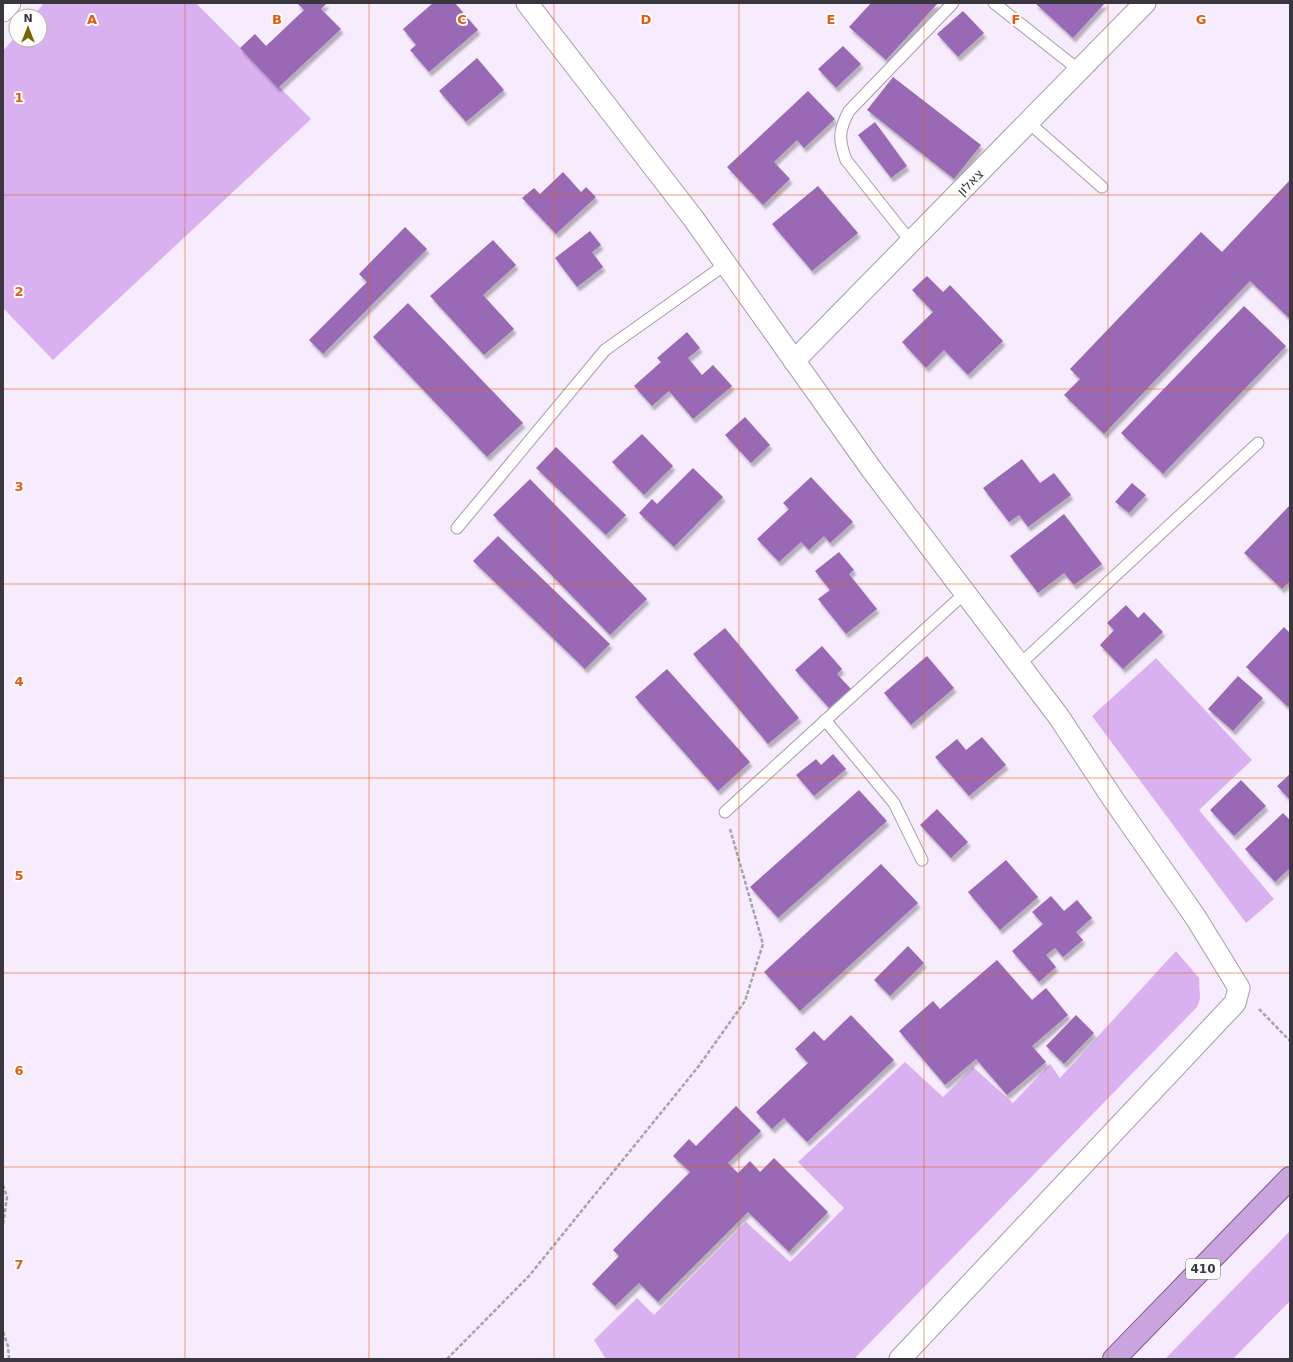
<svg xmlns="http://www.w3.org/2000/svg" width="1293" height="1362" font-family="'DejaVu Sans','Noto Sans Hebrew',sans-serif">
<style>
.green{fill:#d9b0f0}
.building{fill:#9a69b5;filter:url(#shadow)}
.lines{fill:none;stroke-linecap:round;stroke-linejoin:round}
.service-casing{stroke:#a69cac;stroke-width:13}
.minor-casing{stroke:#a69cac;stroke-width:23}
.primary-casing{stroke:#805697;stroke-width:24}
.path{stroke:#a8a1ae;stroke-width:2.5;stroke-dasharray:4 2;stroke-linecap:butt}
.service{stroke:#fff;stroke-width:11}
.minor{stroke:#fff;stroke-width:21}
.primary{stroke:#caa4de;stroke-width:22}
.grid{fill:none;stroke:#e8590c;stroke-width:1;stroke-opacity:0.55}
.labels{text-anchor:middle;stroke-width:4;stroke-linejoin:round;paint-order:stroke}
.shield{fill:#fdfdfd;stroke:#747277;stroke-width:1}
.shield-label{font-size:12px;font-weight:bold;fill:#3a363d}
.street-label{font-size:13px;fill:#3a363d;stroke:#fdfdfd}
.grid-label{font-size:13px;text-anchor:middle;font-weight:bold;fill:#e8590c;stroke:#fdfdfd;stroke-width:4;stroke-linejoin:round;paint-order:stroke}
</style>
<defs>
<filter id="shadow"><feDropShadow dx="2.5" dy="4.5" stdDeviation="1" flood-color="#0004"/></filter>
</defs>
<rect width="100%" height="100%" fill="#f6ecfd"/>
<!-- green -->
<path class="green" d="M 44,3 L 196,3 L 311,119 L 53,360 L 3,308 L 3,51 L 16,36 L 16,40 L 40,40 L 40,16 L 33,16 Z
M 1156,658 L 1252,760 L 1199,810 L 1274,899 L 1246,923 L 1092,716 Z
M 1176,951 L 1199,978 L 1200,999 L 1197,1007 L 854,1359 L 606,1359 L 594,1340 L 637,1298 L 654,1315 L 746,1222 L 790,1262 L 844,1208 L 798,1162 L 905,1062 L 943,1097 L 973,1067 L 1013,1103 L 1050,1064 L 1060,1078 Z
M 1290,1231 L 1290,1301 L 1233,1359 L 1165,1359 Z"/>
<!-- building -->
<path class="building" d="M 297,3 L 327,3 L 321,9 L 341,29 L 278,88 L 240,48 L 255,34 L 266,46 L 304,10 Z
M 433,3 L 455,3 L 478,30 L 429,72 L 410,50 L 416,45 L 403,29 Z
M 871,3 L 938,3 L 886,60 L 849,27 Z
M 1035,3 L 1105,3 L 1073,38 Z
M 963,11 L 984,33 L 958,57 L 937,34 Z
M 843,46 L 861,64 L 836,88 L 818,69 Z
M 477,58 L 504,90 L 466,122 L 439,91 Z
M 893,77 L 981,145 L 954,179 L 867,110 Z
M 808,91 L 835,119 L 804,148 L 797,140 L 774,162 L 790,179 L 763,205 L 727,167 Z
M 875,122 L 907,166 L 891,178 L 858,135 Z
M 563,172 L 581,192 L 586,187 L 596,197 L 556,234 L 522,198 L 534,188 L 540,194 Z
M 1290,180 L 1290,319 L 1250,281 L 1104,434 L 1064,395 L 1080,379 L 1070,369 L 1201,232 L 1222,252 Z
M 818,186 L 858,233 L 812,271 L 772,224 Z
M 405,227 L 427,249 L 323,354 L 309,340 L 367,282 L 359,274 Z
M 590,231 L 601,245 L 592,252 L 603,267 L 577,287 L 555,258 Z
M 493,240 L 516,265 L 483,295 L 514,329 L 484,355 L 430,296 Z
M 927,276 L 943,292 L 950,285 L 1003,341 L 968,375 L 944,350 L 926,368 L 902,342 L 933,312 L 912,290 Z
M 408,303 L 523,423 L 487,457 L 373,337 Z
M 1244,306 L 1286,346 L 1163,474 L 1121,433 Z
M 687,332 L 700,348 L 688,358 L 702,375 L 713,365 L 732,386 L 693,419 L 669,391 L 652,406 L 634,386 L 661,362 L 657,358 Z
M 745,417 L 770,445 L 751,463 L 725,435 Z
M 642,434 L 673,466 L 644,495 L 612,462 Z
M 556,447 L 626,515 L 606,535 L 536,468 Z
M 1022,459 L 1040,483 L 1054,473 L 1071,495 L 1028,527 L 1019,515 L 1009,522 L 983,488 Z
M 693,468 L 723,497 L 674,547 L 639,513 L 652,499 L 657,504 Z
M 811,477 L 853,522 L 830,543 L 824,536 L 809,550 L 801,542 L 779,562 L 757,539 L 789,509 L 783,503 Z
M 530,479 L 647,599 L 610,635 L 493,515 Z
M 1132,483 L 1146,495 L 1129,513 L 1115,502 Z
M 1290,505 L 1290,581 L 1282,589 L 1244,553 Z
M 1064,514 L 1102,564 L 1074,585 L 1064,573 L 1038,593 L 1010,556 Z
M 498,536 L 610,644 L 585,669 L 473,561 Z
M 839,552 L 854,570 L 849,574 L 877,609 L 846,634 L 818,599 L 830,590 L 815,571 Z
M 1126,605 L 1138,618 L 1144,612 L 1163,632 L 1123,669 L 1100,645 L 1114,630 L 1107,623 Z
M 1284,627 L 1290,633 L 1290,705 L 1288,707 L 1246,667 Z
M 725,628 L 799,718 L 768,744 L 693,654 Z
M 822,646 L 842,669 L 837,674 L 851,689 L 829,708 L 795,670 Z
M 927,656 L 954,688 L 911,725 L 884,693 Z
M 667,669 L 750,762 L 718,791 L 635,697 Z
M 1238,676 L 1263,698 L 1233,731 L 1208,709 Z
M 982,737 L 1006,765 L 969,796 L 935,757 L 957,739 L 966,750 Z
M 833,754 L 846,769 L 814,796 L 796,775 L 816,759 L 821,765 Z
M 1290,774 L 1290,800 L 1277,786 Z
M 1241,780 L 1266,806 L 1234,836 L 1210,810 Z
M 859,790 L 887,821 L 778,918 L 750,887 Z
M 937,809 L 968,842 L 951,858 L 920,825 Z
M 1283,813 L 1290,820 L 1290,868 L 1275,882 L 1245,849 Z
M 1006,860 L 1038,897 L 1000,930 L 968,892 Z
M 881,864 L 918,903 L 800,1011 L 764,972 Z
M 1051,896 L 1064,911 L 1077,900 L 1092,918 L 1076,932 L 1083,940 L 1063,957 L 1055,948 L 1046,955 L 1056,967 L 1039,982 L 1012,951 L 1043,924 L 1032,912 Z
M 908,946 L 924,963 L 890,996 L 874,980 Z
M 997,960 L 1032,1000 L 1046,988 L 1068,1015 L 1032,1046 L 1046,1062 L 1007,1095 L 976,1059 L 945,1085 L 899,1031 L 933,1001 L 940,1009 Z
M 851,1015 L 894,1060 L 807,1142 L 784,1118 L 772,1129 L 756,1112 L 808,1063 L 795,1049 L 814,1031 L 824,1041 Z
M 1076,1015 L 1094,1033 L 1064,1064 L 1046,1046 Z
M 736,1106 L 761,1131 L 728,1163 L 738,1173 L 750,1161 L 760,1172 L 774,1158 L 828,1212 L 789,1252 L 748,1212 L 658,1302 L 639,1283 L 615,1306 L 592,1284 L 619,1256 L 613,1250 L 690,1172 L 673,1156 L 689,1139 L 696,1146 Z"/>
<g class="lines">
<defs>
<path id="service" d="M 994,3 L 1079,70
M 1028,122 L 1102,187
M 911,242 L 846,160 C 838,139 839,130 849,111 L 953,3
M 457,528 L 605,350 L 726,264
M 1019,665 L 1258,443
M 825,720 L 894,803 L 922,860
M 725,812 L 965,593"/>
<path id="minor" d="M 527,3 L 693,218 L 872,470 L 1059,717 L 1113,799 L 1196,918 L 1239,988 L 1235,1003 L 900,1359
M 3,11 L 10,3
M 794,361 L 1145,3"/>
<path id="primary" d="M 1114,1359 L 1290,1178"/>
</defs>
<!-- service casing -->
<use href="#service" class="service-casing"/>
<!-- minor casing -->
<use href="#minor" class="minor-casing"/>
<!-- primary casing -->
<use href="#primary" class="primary-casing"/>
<!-- path -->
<path class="path" d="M 1259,1009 L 1290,1041
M 3,1185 L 7,1197 L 3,1225
M 3,1332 L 8,1346 L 9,1359
M 447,1359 L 529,1276 L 698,1067 L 745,1001 L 763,944 L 730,829"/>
<!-- service -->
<use href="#service" class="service"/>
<!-- minor -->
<use href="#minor" class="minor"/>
<!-- primary -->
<use href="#primary" class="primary"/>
</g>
<!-- grid -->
<path class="grid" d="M 185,3 L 185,1359M 369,3 L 369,1359M 554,3 L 554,1359M 739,3 L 739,1359M 924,3 L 924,1359M 1108,3 L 1108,1359M 3,195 L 1290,195M 3,389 L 1290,389M 3,584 L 1290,584M 3,778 L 1290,778M 3,973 L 1290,973M 3,1167 L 1290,1167"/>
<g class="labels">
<!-- shield labels -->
<rect class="shield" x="1186" y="1259" width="34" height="20" rx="3"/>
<g class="shield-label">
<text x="1203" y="1273">410</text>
</g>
<!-- street labels -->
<g class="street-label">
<text transform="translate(970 182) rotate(-45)" y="5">צאלון</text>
</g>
</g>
<g class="grid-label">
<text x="92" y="24">A</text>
<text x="277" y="24">B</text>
<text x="462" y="24">C</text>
<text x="646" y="24">D</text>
<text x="831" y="24">E</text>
<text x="1016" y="24">F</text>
<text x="1201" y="24">G</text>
<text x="19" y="102">1</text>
<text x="19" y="296">2</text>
<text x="19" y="491">3</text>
<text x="19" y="686">4</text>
<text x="19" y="880">5</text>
<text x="19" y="1075">6</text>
<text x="19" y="1269">7</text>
</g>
<!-- border -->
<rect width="1293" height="1362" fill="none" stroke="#3a363d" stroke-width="8"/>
<!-- north arrow -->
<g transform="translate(28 28)"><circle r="19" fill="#fdfdfd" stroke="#afadb0"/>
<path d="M0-3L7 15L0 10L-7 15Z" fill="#726700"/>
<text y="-6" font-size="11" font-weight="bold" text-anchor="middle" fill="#3a363d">N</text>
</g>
</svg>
